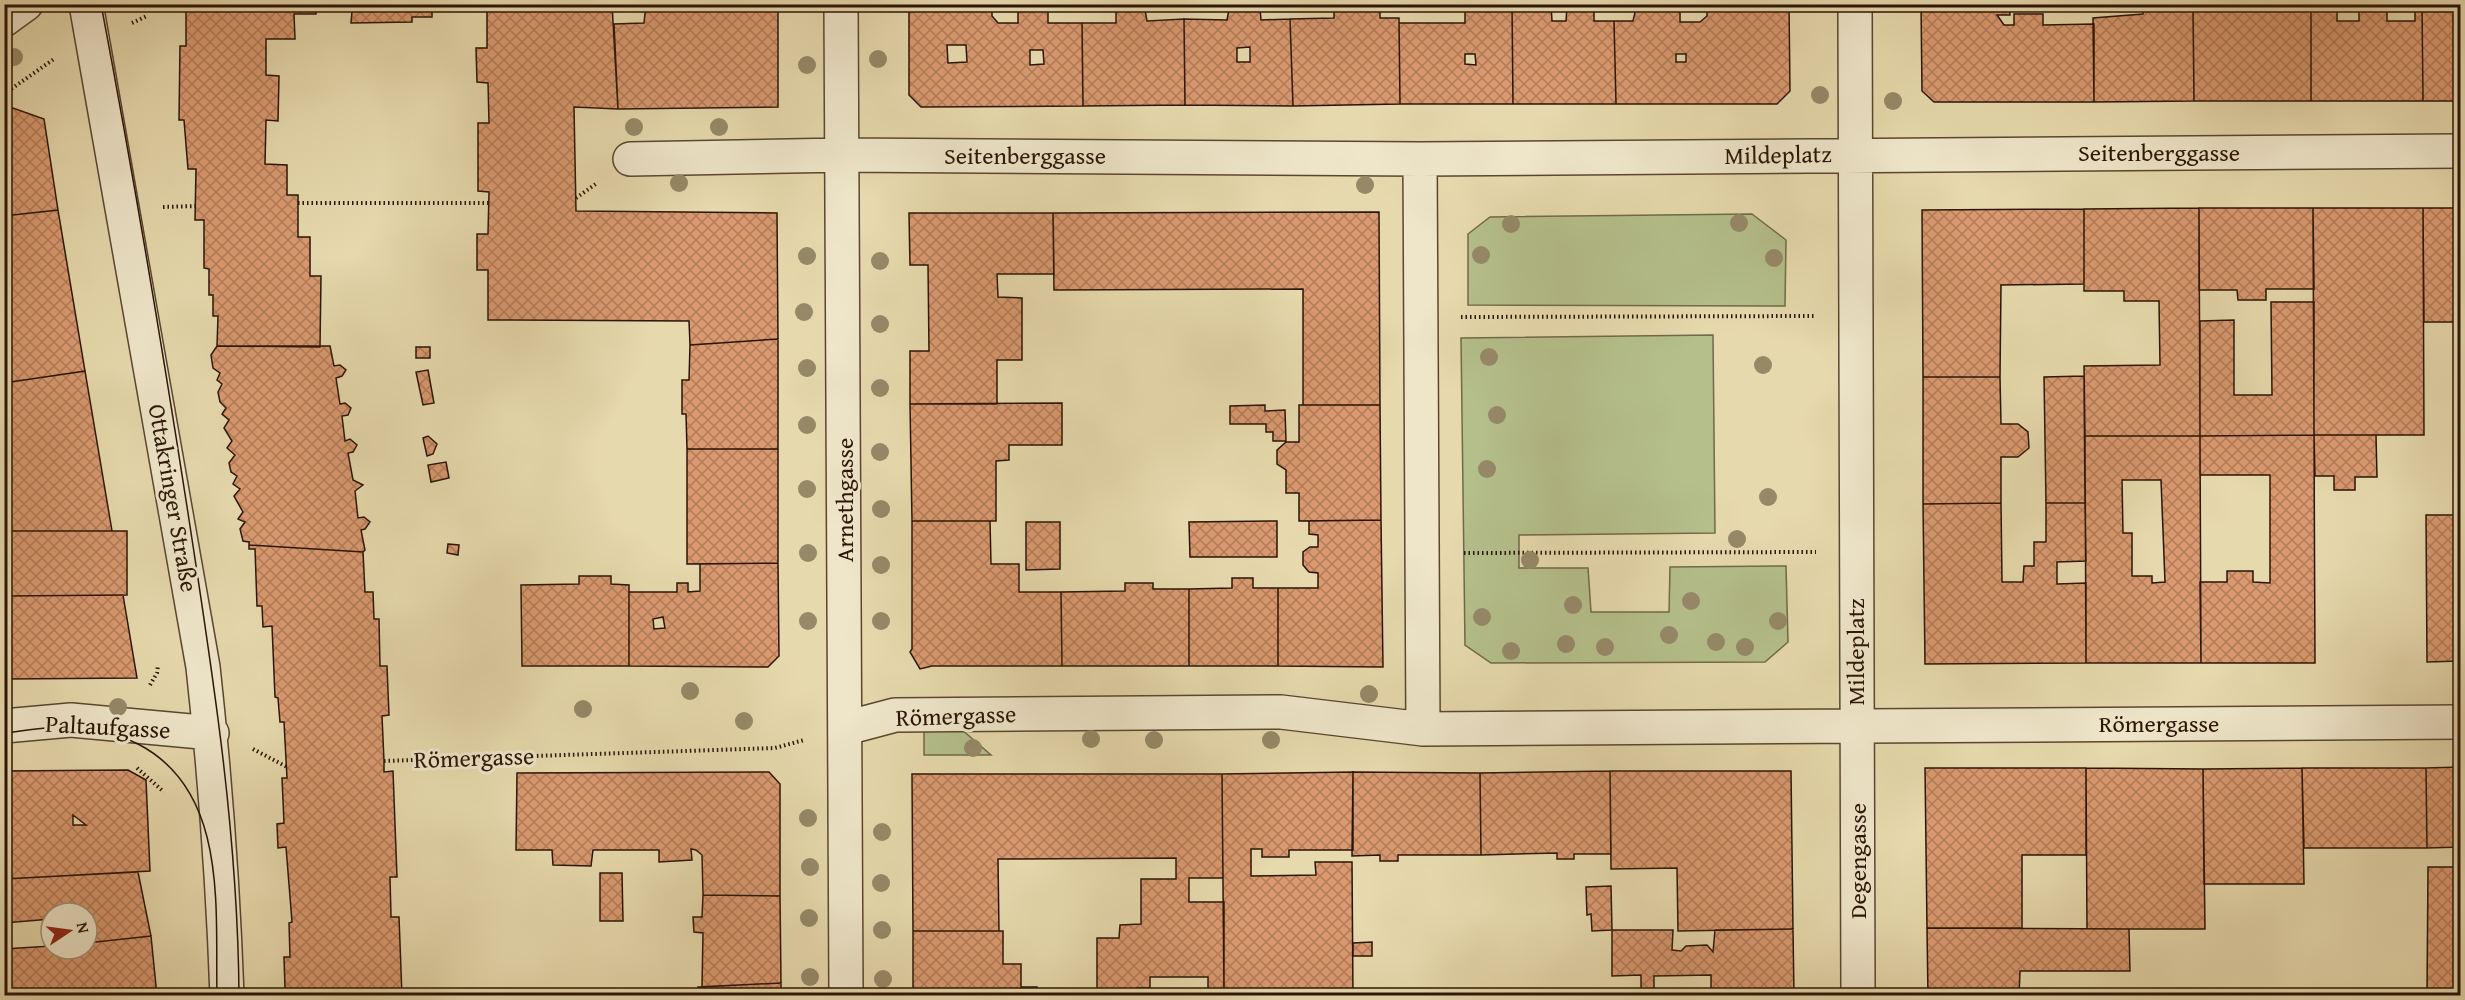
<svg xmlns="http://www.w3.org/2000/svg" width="2465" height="1000" font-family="'Gentium Book Plus',serif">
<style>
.green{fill:#b4bf8b;stroke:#706a49;stroke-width:1.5}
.building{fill:url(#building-cross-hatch);stroke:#2b1507;stroke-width:1.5;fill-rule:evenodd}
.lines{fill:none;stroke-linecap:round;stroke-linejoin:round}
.minor-casing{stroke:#5a4630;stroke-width:36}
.path{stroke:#2b1507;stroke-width:4;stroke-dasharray:1.5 3;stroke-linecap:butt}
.minor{stroke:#efe6ca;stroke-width:33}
.tram{stroke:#2b1507;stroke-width:1.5}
.tree{fill:#968968}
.labels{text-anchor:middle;stroke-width:6;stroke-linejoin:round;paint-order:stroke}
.street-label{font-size:24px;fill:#2b1507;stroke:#efe6ca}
</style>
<defs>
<pattern id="building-cross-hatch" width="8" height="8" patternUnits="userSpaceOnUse" patternTransform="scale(1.5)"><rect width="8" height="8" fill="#da996f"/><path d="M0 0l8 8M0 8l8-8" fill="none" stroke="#b17c59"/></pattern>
</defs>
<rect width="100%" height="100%" fill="#e6d9ad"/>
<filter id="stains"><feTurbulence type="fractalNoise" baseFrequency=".00333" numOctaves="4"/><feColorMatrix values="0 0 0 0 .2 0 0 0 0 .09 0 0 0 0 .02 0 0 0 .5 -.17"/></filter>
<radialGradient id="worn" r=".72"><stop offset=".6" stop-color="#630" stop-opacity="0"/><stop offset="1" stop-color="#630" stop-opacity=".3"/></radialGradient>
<!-- green -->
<path class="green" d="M 1752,214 L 1786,240 L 1785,306 L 1468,305 L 1468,234 L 1490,217 Z
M 1713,335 L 1715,533 L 1519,535 L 1519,568 L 1588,568 L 1591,612 L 1669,612 L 1670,567 L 1786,566 L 1788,642 L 1765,662 L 1491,663 L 1465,645 L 1461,338 Z
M 924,729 L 961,729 L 991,755 L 924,755 Z"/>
<!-- building -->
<path class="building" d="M 316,4 L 316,14 L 294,14 L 295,39 L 266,39 L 266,75 L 279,76 L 278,121 L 266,120 L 265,164 L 287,165 L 287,195 L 298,195 L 298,237 L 310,237 L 310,276 L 321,276 L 320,347 L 217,346 L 218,316 L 213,316 L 213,295 L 209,295 L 209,269 L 204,268 L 204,220 L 195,220 L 196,169 L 188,169 L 184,120 L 179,120 L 180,46 L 186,46 L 186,5 Z
M 487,4 L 612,4 L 618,109 L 574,107 L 576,211 L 777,213 L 778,339 L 690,345 L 689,321 L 488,320 L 488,270 L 477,270 L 477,234 L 488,234 L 489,192 L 478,191 L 478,123 L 489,123 L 488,83 L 477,82 L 476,48 L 487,48 Z
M 646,4 L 675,4 L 678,11 L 689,10 L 688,6 L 691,4 L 778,4 L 778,107 L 618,109 L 614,24 L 644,23 Z
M 909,4 L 992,4 L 992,16 L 998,23 L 1018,23 L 1018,4 L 1048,4 L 1048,23 L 1082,23 L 1083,106 L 921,107 L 909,95 ZM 947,45 L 966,45 L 967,62 L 948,63 ZM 1030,50 L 1043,50 L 1044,64 L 1030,65 Z
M 1120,4 L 1144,4 L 1147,21 L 1184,19 L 1185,105 L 1083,106 L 1082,23 L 1116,23 L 1116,9 Z
M 1230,4 L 1257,4 L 1260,8 L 1261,20 L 1290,19 L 1293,106 L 1185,105 L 1184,19 L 1227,20 ZM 1250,47 L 1250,62 L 1237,62 L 1237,48 Z
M 1334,4 L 1380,4 L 1380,18 L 1399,18 L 1400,104 L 1293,106 L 1290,19 L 1334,18 Z
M 1469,4 L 1512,4 L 1513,104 L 1400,104 L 1399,23 L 1465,23 L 1465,8 ZM 1465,54 L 1475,54 L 1476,65 L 1465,64 Z
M 1512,4 L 1551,4 L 1552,21 L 1566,21 L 1567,7 L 1570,4 L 1591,4 L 1594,8 L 1594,21 L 1614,21 L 1616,104 L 1513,104 Z
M 1637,4 L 1655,4 L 1657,7 L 1673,5 L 1680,13 L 1680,22 L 1700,22 L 1707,16 L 1707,4 L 1789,4 L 1790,91 L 1777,104 L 1616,104 L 1614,21 L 1633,21 ZM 1676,54 L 1686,54 L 1686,62 L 1676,62 Z
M 1921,4 L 2009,4 L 2010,15 L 1997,15 L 2004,25 L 2014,25 L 2014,14 L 2043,14 L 2043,25 L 2094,24 L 2094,102 L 1934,102 L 1922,91 Z
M 2143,4 L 2193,4 L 2194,101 L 2094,102 L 2093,18 L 2143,14 Z
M 2311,4 L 2337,4 L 2337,21 L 2359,21 L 2359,9 L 2387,9 L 2387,21 L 2415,21 L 2415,4 L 2422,4 L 2423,101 L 2311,101 Z
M 2422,4 L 2460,4 L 2460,101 L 2423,101 Z
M 2273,5 L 2311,9 L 2311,101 L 2194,101 L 2193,10 L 2272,10 Z
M 432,10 L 432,17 L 412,17 L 412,22 L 351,23 L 352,11 Z
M 10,107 L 44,119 L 58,210 L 4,216 L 4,111 Z
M 2199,208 L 2200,436 L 2085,436 L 2084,366 L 2160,365 L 2159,301 L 2124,301 L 2124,291 L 2084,291 L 2084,209 Z
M 2199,208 L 2313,208 L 2314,289 L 2266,289 L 2266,300 L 2238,300 L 2237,290 L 2199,290 Z
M 2313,208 L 2423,208 L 2424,435 L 2314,435 Z
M 2423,208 L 2460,208 L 2460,322 L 2424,322 Z
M 2084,209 L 2084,284 L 2001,285 L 2000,377 L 1923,377 L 1922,210 Z
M 58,210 L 85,371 L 4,383 L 4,216 Z
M 1379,212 L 1380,405 L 1303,405 L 1303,289 L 1054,290 L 1053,213 Z
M 909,213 L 1053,213 L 1054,274 L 997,274 L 998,297 L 1022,298 L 1022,360 L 997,360 L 997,404 L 910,404 L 910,351 L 929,351 L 928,265 L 910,265 Z
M 2271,302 L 2314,302 L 2314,435 L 2200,436 L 2200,321 L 2234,320 L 2234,395 L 2272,395 Z
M 778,339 L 778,449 L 687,449 L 686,414 L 682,414 L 682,380 L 689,380 L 690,345 Z
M 217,346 L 330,346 L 334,366 L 340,365 L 346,370 L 342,376 L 336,378 L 340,404 L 345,403 L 351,408 L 348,415 L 342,416 L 345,441 L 350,439 L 357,445 L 353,452 L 348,453 L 353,480 L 363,485 L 355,491 L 358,518 L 364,517 L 370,522 L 365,529 L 361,530 L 365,550 L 363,552 L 249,545 L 249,542 L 243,541 L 240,529 L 245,522 L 238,519 L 243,512 L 234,496 L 240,489 L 233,484 L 237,476 L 231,472 L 229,463 L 235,455 L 227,448 L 232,441 L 224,428 L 229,420 L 222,414 L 226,408 L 220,402 L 218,392 L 222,384 L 217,380 L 220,373 L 213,368 L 211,355 Z
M 416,347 L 430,347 L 430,358 L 416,358 Z
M 428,370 L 434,403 L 423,405 L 416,372 Z
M 85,371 L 112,531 L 4,531 L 4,383 Z
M 2084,376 L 2085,503 L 2046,503 L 2044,377 Z
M 1923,377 L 2000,377 L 2001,424 L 2018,424 L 2028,432 L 2029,448 L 2018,457 L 2001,457 L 2001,503 L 1923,504 Z
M 1062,403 L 1062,445 L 1009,445 L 1009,460 L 996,461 L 996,521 L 912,521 L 910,404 Z
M 1265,405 L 1265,411 L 1285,410 L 1286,441 L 1273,441 L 1273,432 L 1266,432 L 1266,424 L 1230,424 L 1230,406 Z
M 1299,405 L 1380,405 L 1381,520 L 1299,521 L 1299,493 L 1286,493 L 1286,470 L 1277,464 L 1277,450 L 1286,442 L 1299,442 Z
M 2314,435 L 2376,435 L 2377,477 L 2355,477 L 2355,490 L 2334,490 L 2334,476 L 2315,476 Z
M 2314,435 L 2315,663 L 2201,663 L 2200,582 L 2227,582 L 2227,571 L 2253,571 L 2253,582 L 2270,583 L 2270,475 L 2200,475 L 2200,436 Z
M 428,436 L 437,444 L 433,454 L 427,456 L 423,438 Z
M 2085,436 L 2200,436 L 2201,663 L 2086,663 ZM 2122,480 L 2161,480 L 2165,582 L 2152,583 L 2152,576 L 2132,576 L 2132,533 L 2123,533 Z
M 687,449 L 778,449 L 778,563 L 687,564 Z
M 446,462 L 449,478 L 431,482 L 428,465 Z
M 2001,503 L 2002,582 L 2023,582 L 2024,566 L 2034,566 L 2034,542 L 2046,542 L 2046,503 L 2085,503 L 2086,561 L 2057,562 L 2057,584 L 2086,583 L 2086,663 L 1925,664 L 1923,504 Z
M 2426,515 L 2460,515 L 2460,661 L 2427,662 Z
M 1381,520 L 1383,667 L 1278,666 L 1278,588 L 1318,588 L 1318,573 L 1309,572 L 1303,565 L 1303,552 L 1310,547 L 1318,547 L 1318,535 L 1309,534 L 1309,521 Z
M 912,521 L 990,521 L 991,564 L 1019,564 L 1019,592 L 1061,592 L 1062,666 L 932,666 L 920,669 L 910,652 L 912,649 Z
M 1277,521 L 1277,557 L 1190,557 L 1189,522 Z
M 1026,522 L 1060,522 L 1060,569 L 1026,570 Z
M 4,531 L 127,531 L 127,595 L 4,596 Z
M 448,544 L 459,545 L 458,555 L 447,553 Z
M 249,545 L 363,552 L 365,592 L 373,592 L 374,619 L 379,619 L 380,666 L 387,666 L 389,715 L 382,716 L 384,761 L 384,772 L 393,771 L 397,877 L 390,877 L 391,917 L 399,917 L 402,996 L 290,996 L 290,989 L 285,989 L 284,957 L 290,957 L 289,923 L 292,922 L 286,847 L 278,848 L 277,824 L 284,823 L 282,778 L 287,778 L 284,722 L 280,722 L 278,698 L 275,697 L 272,626 L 263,627 L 262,606 L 257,606 L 255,549 L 249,549 Z
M 778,563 L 779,656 L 768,667 L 629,666 L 629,592 L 677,592 L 677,583 L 688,583 L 688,592 L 700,591 L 700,564 ZM 663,617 L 665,628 L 654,629 L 653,619 Z
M 579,576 L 611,576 L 611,584 L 629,585 L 629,666 L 522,666 L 521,585 L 579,584 Z
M 1232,578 L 1253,578 L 1253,588 L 1278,588 L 1278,666 L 1189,666 L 1189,589 L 1232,588 Z
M 1125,583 L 1153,583 L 1153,589 L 1189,589 L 1189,666 L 1062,666 L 1061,592 L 1125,591 Z
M 123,595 L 137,678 L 4,679 L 4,596 Z
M 2460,767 L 2460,847 L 2427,848 L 2426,768 Z
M 1925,768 L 2086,768 L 2086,855 L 2022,855 L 2022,928 L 1927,928 Z
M 2086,768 L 2203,769 L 2205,929 L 2087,929 Z
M 2302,768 L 2304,884 L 2204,884 L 2203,769 Z
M 2302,768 L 2426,768 L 2427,848 L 2304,848 Z
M 128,770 L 146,780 L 150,871 L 4,879 L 4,771 ZM 73,815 L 86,825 L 73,825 Z
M 1610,771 L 1791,771 L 1793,929 L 1678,931 L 1677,868 L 1611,869 Z
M 1610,771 L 1611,854 L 1574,854 L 1574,859 L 1557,859 L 1557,853 L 1481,855 L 1480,773 Z
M 769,772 L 780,784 L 780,896 L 703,895 L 702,855 L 696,850 L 691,849 L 692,860 L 659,862 L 659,850 L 593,850 L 591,866 L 553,865 L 552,850 L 516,850 L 517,773 Z
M 1353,772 L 1353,850 L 1289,850 L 1289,857 L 1262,857 L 1262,849 L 1251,849 L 1251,876 L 1316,875 L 1315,862 L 1352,862 L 1353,996 L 1224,996 L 1222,774 Z
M 1353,772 L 1480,773 L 1481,855 L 1398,855 L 1398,861 L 1380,861 L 1380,855 L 1352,856 Z
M 912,774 L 1222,774 L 1223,878 L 1189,878 L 1189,902 L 1224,902 L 1224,996 L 1208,995 L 1208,977 L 1150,977 L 1150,988 L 1137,988 L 1137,996 L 1097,996 L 1097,938 L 1119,938 L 1120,925 L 1141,924 L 1141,879 L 1176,879 L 1176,858 L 998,859 L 999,931 L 913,931 Z
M 2428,867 L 2460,867 L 2460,995 L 2427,995 Z
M 138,872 L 151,936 L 87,943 L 87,913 L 51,913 L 51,919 L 4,923 L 4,879 Z
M 600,873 L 622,873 L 623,921 L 600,921 Z
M 1611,886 L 1612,930 L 1592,931 L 1591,914 L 1587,915 L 1586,887 Z
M 703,895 L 780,896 L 781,983 L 702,987 L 703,933 L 694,932 L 693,917 L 702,917 Z
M 1927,928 L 2129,929 L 2130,971 L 2020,971 L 2019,996 L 1928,996 Z
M 1793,929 L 1794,996 L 1711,996 L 1711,975 L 1654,976 L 1654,996 L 1641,996 L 1641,975 L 1612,976 L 1612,930 L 1673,930 L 1672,950 L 1681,951 L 1686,946 L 1707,945 L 1713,952 L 1715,930 Z
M 913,931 L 1003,931 L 1003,964 L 1021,964 L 1021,987 L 1037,987 L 1037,996 L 913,996 Z
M 151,936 L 157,996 L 4,996 L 4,949 L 51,946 L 51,949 L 87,949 L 87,943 Z
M 1372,942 L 1372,956 L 1353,956 L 1353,943 Z
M 781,983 L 781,996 L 698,996 L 698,987 Z
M 669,989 L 670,996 L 614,996 Z"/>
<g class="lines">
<defs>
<path id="minor" d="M 86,4 L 203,667 C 215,776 223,885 227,996
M 841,4 L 846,996
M 1855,4 L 1858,996
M 4,20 L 26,4
M 630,159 L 843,155 L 1420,159 L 2460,151
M 1420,159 L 1423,729
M 4,726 L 71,720 L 212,733
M 846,728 L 895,715 L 1281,712 L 1423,729 L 2460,722"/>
</defs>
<!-- minor casing -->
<use href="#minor" class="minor-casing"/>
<!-- path -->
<path class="path" d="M 132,23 L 147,16
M 4,94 L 54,59
M 576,198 L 597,183
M 298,203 L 489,203
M 163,207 L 196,206
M 1461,317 L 1814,316
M 1464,553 L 1816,552
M 150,685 L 157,673 L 158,665
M 253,749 L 287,767
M 384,761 L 775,748 L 804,740
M 137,768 L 164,792"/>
<!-- minor -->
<use href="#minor" class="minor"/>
<!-- tram -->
<path class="tram" d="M 101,4 C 134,178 163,351 190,526 C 214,682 238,837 239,996
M 4,733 C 29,730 53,726 77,726 C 99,727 119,735 138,744 C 229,791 215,909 217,996"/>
</g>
<!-- trees -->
<g class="tree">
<circle cx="14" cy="57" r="9"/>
<circle cx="878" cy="59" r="9"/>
<circle cx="807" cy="65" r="9"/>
<circle cx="1820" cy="95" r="9"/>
<circle cx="1893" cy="101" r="9"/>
<circle cx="634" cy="127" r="9"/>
<circle cx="719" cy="127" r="9"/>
<circle cx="679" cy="183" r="9"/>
<circle cx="1365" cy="185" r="9"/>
<circle cx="1739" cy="223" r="9"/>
<circle cx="1511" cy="224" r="9"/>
<circle cx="1481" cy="255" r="9"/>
<circle cx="807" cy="256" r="9"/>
<circle cx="1774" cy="258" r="9"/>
<circle cx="880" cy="261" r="9"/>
<circle cx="804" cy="312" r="9"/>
<circle cx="880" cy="324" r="9"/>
<circle cx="1489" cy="357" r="9"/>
<circle cx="1763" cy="365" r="9"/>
<circle cx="807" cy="368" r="9"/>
<circle cx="880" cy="388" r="9"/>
<circle cx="1497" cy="415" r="9"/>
<circle cx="807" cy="425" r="9"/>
<circle cx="880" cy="452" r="9"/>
<circle cx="1487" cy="469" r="9"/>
<circle cx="807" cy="489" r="9"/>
<circle cx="1768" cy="497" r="9"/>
<circle cx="881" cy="509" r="9"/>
<circle cx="1737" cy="539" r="9"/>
<circle cx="808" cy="553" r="9"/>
<circle cx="1530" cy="560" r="9"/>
<circle cx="881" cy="565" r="9"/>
<circle cx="1691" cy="601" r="9"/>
<circle cx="1573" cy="605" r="9"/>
<circle cx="1482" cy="617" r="9"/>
<circle cx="808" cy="621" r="9"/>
<circle cx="881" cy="621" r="9"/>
<circle cx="1778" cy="621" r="9"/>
<circle cx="1669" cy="635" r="9"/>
<circle cx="1716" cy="642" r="9"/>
<circle cx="1566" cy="644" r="9"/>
<circle cx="1605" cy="647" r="9"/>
<circle cx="1745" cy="647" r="9"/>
<circle cx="1511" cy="651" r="9"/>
<circle cx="690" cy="691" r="9"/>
<circle cx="1369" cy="694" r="9"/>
<circle cx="118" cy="707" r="9"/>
<circle cx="583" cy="709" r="9"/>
<circle cx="744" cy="721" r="9"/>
<circle cx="1091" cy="739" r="9"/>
<circle cx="1154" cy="740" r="9"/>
<circle cx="1271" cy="740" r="9"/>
<circle cx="973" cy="748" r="9"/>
<circle cx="808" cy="818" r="9"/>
<circle cx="882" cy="832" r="9"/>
<circle cx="810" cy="867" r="9"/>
<circle cx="881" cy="883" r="9"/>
<circle cx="809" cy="918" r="9"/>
<circle cx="882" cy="930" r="9"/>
<circle cx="810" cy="977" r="9"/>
<circle cx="883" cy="979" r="9"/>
</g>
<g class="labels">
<!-- street labels -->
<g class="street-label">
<text x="2159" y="161">Seitenberggasse</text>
<text transform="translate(1778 155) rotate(-1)" y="8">Mildeplatz</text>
<text x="1025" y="164">Seitenberggasse</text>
<text transform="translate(173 498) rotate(80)" y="8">Ottakringer Straße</text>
<text transform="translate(845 500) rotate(-90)" y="8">Arnethgasse</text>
<text transform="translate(1856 652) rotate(-90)" y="8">Mildeplatz</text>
<text transform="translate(956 716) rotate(-2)" y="8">Römergasse</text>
<text x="2159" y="732">Römergasse</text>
<text transform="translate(108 727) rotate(3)" y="8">Paltaufgasse</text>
<text transform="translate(474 758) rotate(-2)" y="8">Römergasse</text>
<text transform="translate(1858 861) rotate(-90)" y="8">Degengasse</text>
</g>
</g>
<!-- margin -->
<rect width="2465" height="1000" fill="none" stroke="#e6d9ad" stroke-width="24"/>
<rect x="6" y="6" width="2453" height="988" fill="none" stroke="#2b1507" stroke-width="3"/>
<rect x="12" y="12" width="2441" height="976" fill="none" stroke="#2b1507" stroke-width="1.5"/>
<!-- north arrow -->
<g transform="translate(69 931) rotate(77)"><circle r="28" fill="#efe6ca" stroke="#a1927c" stroke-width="1.5"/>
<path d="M0-4.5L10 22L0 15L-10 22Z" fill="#8f2418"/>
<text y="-9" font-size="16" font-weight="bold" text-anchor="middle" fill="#2b1507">N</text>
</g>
<rect width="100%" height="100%" filter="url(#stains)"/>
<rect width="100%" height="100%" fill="url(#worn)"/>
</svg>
